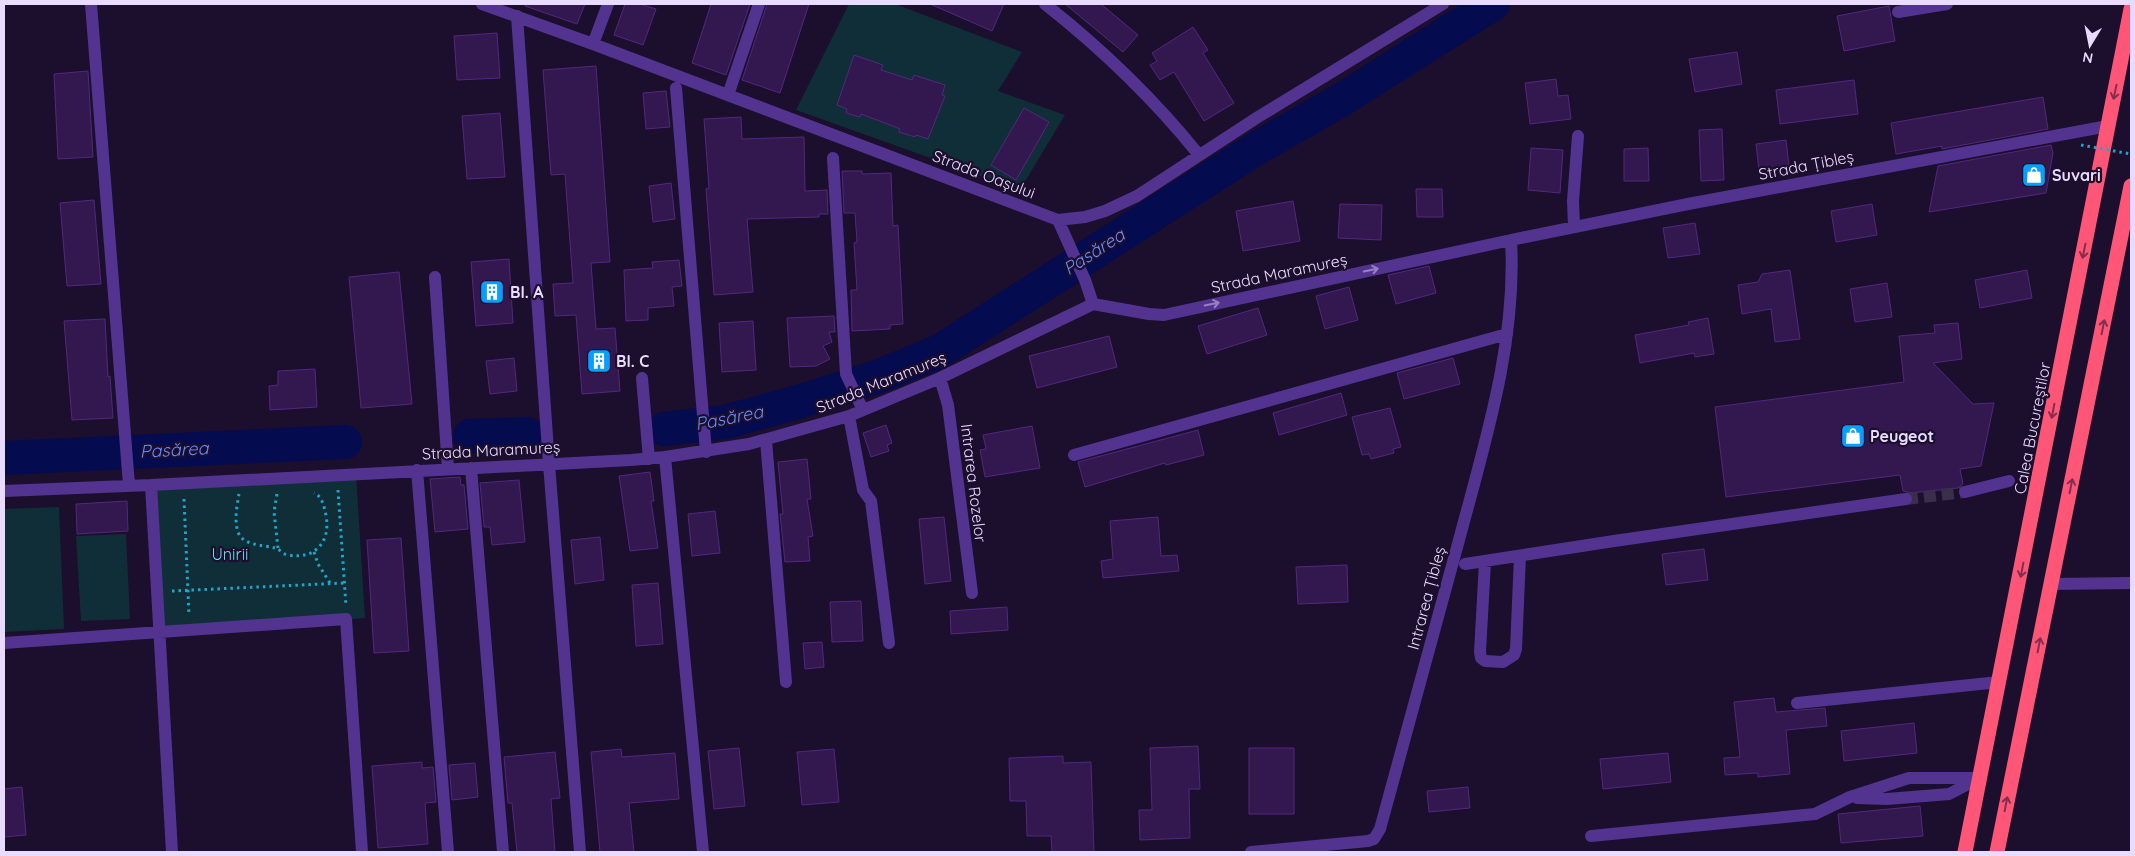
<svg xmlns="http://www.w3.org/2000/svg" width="2135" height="856" font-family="Quicksand,sans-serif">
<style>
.green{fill:#102e37}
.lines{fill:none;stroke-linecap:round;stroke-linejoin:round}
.river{stroke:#050b4f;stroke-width:34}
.building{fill:#331850;stroke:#51287e}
.minor-tunnel{stroke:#3b2d4c;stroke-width:12;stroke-dasharray:12 6;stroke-linecap:butt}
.path{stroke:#23a5ca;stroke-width:3;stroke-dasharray:2.5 4;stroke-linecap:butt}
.minor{stroke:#523490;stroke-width:12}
.highway{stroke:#ff5576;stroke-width:15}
.path-bridge{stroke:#23a5ca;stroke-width:3;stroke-dasharray:2.5 4;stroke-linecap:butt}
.oneway{stroke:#822e4e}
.oneway2{stroke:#967fc2}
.labels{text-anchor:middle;stroke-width:4.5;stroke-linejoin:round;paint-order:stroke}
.street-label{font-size:16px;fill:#e9daff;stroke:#1c0e2d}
.poi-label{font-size:16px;font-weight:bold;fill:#e9daff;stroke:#1c0e2d;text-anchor:start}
.park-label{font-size:16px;fill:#58e8ed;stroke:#1c0e2d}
.water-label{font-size:18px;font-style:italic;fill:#688eff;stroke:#1c0e2d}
</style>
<rect width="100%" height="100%" fill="#1c0e2d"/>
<!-- green -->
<path class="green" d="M 849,4 L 895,4 L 1022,52 L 998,91 L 1065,115 L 1020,190 L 796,110 Z
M 356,473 L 365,618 L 159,633 L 151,485 Z
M 59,507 L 64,629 L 4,632 L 4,509 Z
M 126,534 L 130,619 L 81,621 L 76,536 Z"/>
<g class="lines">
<!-- river -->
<path class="river" d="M 664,429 L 725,422 L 798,402 L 877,377 L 940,351 L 1257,148 L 1341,100 L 1493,4
M 470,436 L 527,434
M 4,458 L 345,442"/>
</g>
<!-- building -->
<path class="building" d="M 526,4 L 585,4 L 577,24 L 525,6 Z
M 625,4 L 640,4 L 656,9 L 643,45 L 614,35 Z
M 711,4 L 750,4 L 726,75 L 692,63 Z
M 767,4 L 809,4 L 780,93 L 742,80 Z
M 930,4 L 1004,4 L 992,31 Z
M 1065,4 L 1101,4 L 1138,35 L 1123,52 Z
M 1889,6 L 1895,41 L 1844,51 L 1837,16 Z
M 1193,27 L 1208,50 L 1203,53 L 1234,103 L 1204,121 L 1174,72 L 1160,80 L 1150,65 L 1157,61 L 1152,53 Z
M 497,33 L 500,78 L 457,80 L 454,36 Z
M 1737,52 L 1742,84 L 1695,92 L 1689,59 Z
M 854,55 L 883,65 L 881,70 L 912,80 L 914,75 L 945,85 L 942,95 L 945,96 L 928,139 L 916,135 L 915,137 L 899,132 L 900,129 L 890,125 L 861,114 L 860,117 L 846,113 L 847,109 L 837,105 Z
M 596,66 L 610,262 L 591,263 L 596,329 L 615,328 L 620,391 L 582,394 L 576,315 L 555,316 L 553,284 L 573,283 L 565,174 L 551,175 L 543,70 Z
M 88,71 L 93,157 L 58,159 L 54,74 Z
M 1556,79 L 1558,96 L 1568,95 L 1571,119 L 1530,124 L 1525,83 Z
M 1854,80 L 1858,114 L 1780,124 L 1776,90 Z
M 666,91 L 670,127 L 646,129 L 643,93 Z
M 2043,97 L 2048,129 L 1942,149 L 1942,146 L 1896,154 L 1891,123 Z
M 1024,108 L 1049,122 L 1016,180 L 991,165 Z
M 500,113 L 505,177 L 467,179 L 462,116 Z
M 741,117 L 742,139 L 804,137 L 805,191 L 827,190 L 828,214 L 819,214 L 819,217 L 747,219 L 753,292 L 714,295 L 706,189 L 709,188 L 704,119 Z
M 1722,129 L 1724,180 L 1701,181 L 1699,130 Z
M 1786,140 L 1789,166 L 1759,170 L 1756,144 Z
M 2051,145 L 2053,153 L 2046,193 L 1929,212 L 1938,166 Z
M 1531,148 L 1563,150 L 1560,193 L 1528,190 Z
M 1648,148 L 1649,181 L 1624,181 L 1624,149 Z
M 842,171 L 862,171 L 862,174 L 891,173 L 893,226 L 898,225 L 903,324 L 890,325 L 890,329 L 852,331 L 851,290 L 857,290 L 854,243 L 857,242 L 855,213 L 844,213 Z
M 671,183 L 675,219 L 653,222 L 649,186 Z
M 1416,189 L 1442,189 L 1443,217 L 1417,217 Z
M 94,200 L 101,284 L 67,286 L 60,203 Z
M 1293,201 L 1300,241 L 1243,251 L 1236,211 Z
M 1340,204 L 1382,205 L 1381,240 L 1338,238 Z
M 1872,204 L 1877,235 L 1836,242 L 1831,211 Z
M 1695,223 L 1700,254 L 1668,258 L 1663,228 Z
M 509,259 L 513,323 L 476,326 L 471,262 Z
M 679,260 L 682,286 L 672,287 L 674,306 L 648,308 L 648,320 L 626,321 L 624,270 L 653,268 L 652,262 Z
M 1429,266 L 1436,293 L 1396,304 L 1388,275 Z
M 1790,270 L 1800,339 L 1775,342 L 1771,309 L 1742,314 L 1738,285 L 1758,282 L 1762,274 Z
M 2027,270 L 2032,298 L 1980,308 L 1975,280 Z
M 399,272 L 412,404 L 361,408 L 349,277 Z
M 1887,283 L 1892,317 L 1855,322 L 1850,289 Z
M 1349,287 L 1358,320 L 1325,329 L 1316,296 Z
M 1258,308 L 1267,335 L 1207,354 L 1198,326 Z
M 834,316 L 835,332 L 829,332 L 832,342 L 823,346 L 830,359 L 816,366 L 790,367 L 787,318 Z
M 1708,318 L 1714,354 L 1695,357 L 1694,353 L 1640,363 L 1635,335 L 1689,325 L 1688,322 Z
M 105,319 L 108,377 L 110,376 L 113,418 L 72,420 L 64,321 Z
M 753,321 L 756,370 L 722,372 L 719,323 Z
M 1958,323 L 1962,359 L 1933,363 L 1973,404 L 1994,403 L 1981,466 L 1960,469 L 1963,484 L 1958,488 L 1911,493 L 1903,491 L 1900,475 L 1726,497 L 1715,407 L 1904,382 L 1899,336 L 1935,333 L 1934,325 Z
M 1109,336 L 1117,367 L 1037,388 L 1029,356 Z
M 514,358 L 517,391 L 490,394 L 486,361 Z
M 1453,358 L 1460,384 L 1404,399 L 1397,373 Z
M 315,369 L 317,407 L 270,410 L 269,386 L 278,385 L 278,371 Z
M 1341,393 L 1347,415 L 1279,435 L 1273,413 Z
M 1390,408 L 1401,447 L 1393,449 L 1394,453 L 1371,459 L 1369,454 L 1362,455 L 1352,417 Z
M 886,425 L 892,443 L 887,445 L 889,451 L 871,457 L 863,433 Z
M 1032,426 L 1040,468 L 985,477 L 980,450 L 986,449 L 983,435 Z
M 1198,430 L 1204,455 L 1166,465 L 1165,463 L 1085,487 L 1078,462 Z
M 807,459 L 811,499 L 807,499 L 813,536 L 808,537 L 810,561 L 785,562 L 780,514 L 783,514 L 778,462 Z
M 650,472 L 654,501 L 651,501 L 658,548 L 630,551 L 619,476 Z
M 460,477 L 461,485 L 464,485 L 468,529 L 435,532 L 430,479 Z
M 519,480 L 525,542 L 492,545 L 490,527 L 484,527 L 480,483 Z
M 127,501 L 128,531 L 77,534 L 76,504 Z
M 715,511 L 720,553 L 692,556 L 688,514 Z
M 944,517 L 951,581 L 925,584 L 919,519 Z
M 1158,517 L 1161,556 L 1177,555 L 1179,571 L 1103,578 L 1101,561 L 1113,559 L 1110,521 Z
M 600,537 L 604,580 L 575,584 L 571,540 Z
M 401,538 L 409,651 L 374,653 L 367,540 Z
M 1704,549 L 1708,580 L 1666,585 L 1662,554 Z
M 1347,565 L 1348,602 L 1298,604 L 1296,567 Z
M 658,583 L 663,644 L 636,646 L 632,585 Z
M 861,601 L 863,641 L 832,642 L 830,602 Z
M 1007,607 L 1008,630 L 951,634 L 950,611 Z
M 822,642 L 824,667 L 805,669 L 803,643 Z
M 1774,698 L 1776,712 L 1825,708 L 1827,726 L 1786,730 L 1790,774 L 1758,777 L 1758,773 L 1725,775 L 1724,758 L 1740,757 L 1734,702 Z
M 1914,723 L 1917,753 L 1844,761 L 1841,731 Z
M 1198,746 L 1200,789 L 1189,789 L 1190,838 L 1140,840 L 1139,810 L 1152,810 L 1150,748 Z
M 739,748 L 745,806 L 714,809 L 708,751 Z
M 1249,748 L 1294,748 L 1294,814 L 1249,814 Z
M 621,749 L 622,757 L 675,753 L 679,799 L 629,803 L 634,852 L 600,852 L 591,752 Z
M 834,749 L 839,802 L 802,805 L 797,752 Z
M 555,752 L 560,798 L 551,799 L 555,852 L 517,852 L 512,803 L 508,803 L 504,757 Z
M 1668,753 L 1671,782 L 1603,789 L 1600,759 Z
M 1063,756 L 1063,763 L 1091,762 L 1094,852 L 1052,852 L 1051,836 L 1027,836 L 1026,801 L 1010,801 L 1009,758 Z
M 422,762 L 422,768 L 433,767 L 436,802 L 425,803 L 428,844 L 378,848 L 372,766 Z
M 475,763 L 478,797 L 452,800 L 449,765 Z
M 22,787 L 26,835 L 4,837 L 4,789 Z
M 1468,787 L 1470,808 L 1429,812 L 1427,791 Z
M 1920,806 L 1923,836 L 1841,843 L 1838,814 Z"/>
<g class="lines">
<!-- minor-tunnel -->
<path class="minor-tunnel" d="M 1906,499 L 1965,492"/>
<!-- path -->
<path class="path" d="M 338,490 L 346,606
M 239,494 C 237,506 234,520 238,532 C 243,546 264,545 275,548 C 280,549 282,554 288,555 C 315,560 331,542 326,515 C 324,506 322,496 314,493
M 277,494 L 274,512 L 278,548
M 184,499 L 189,615
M 314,552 L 318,564 L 330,583
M 172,591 L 344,583"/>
<!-- minor -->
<path class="minor" d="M 91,4 L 129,485
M 482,4 L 593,44 L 1058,220 L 1085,217 L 1105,211 L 1137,196 L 1258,117 L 1443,4
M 1045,4 C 1102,49 1154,99 1199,155
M 1898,12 L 1947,4
M 517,16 L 549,464 L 580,852
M 593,44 L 608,4
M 676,88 L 706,452
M 728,95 L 759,4
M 833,158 L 846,374 L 863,410
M 1058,220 L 1085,280 L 1093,304
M 1574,227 L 1573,201 L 1578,136
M 435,277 L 448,469
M 642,378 L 649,459
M 940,378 L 948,405 L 972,593
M 849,416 L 863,490 L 871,501 L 889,643
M 766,440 L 786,682
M 1074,455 L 1507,334
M 665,457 L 703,852
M 471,468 L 503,852
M 417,470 L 448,852
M 151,485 L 172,852
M 4,491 L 151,485 L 631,460 L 665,457 L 749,444 L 849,416 L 940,378 L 1093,304 L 1149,314 L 1164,315 L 1511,240 L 1688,204 L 2108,126
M 1965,492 L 2009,481
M 1485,562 L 1480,652 L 1481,658 L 1485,661 L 1503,662 L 1514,655 L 1516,649 L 1520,556
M 1465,564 L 1614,541 L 1906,499
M 2051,584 L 2131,583
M 4,643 L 346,619 L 362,852
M 1797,703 L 1999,682
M 1857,798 L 1887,799 L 1949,794 L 1978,779
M 1591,836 L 1815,814 L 1850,797 L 1909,778 L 1980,778
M 1251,852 L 1368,841 L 1374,839 L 1380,829 C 1406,733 1432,637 1459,540 C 1485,442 1517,342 1511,240"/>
<!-- highway -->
<path class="highway" d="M 1965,852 L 2131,9
M 1997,852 L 2131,186"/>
<!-- path-bridge -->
<path class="path-bridge" d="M 2081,145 L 2131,154"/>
</g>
<!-- one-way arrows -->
<defs><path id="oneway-shaft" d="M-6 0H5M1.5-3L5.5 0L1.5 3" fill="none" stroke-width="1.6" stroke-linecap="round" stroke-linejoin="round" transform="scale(1.25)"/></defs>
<g class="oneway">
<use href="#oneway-shaft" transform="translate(2115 92) rotate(102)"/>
<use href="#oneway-shaft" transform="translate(2084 251) rotate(101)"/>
<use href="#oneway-shaft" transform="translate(2103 327) rotate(-79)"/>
<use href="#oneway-shaft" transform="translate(2053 411) rotate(101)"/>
<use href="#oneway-shaft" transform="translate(2071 486) rotate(-79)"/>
<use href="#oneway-shaft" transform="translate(2022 570) rotate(101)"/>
<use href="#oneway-shaft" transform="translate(2039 645) rotate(-79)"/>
<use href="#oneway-shaft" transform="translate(2006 804) rotate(-79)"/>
</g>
<g class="oneway2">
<use href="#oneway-shaft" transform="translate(1371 270) rotate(-12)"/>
<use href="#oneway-shaft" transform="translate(1212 304) rotate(-12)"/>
</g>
<!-- icons -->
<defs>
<symbol id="shop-square" viewBox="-11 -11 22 22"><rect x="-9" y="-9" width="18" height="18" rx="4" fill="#069fff" stroke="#1c0e2d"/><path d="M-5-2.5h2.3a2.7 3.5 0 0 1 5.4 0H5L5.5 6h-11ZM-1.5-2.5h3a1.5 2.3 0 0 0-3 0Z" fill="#fff"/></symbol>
<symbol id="building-square" viewBox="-11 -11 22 22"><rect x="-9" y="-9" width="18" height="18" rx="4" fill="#069fff" stroke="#1c0e2d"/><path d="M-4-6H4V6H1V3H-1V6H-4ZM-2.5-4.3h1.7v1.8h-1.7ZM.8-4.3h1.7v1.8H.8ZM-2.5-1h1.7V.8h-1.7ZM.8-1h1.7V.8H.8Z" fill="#fff"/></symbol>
</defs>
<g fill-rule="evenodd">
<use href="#shop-square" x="2020" y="161" width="28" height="28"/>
<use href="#building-square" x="478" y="278" width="28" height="28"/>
<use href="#building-square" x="585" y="347" width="28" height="28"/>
<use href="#shop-square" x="1839" y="422" width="28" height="28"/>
</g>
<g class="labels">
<!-- street labels -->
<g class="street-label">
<text transform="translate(1806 165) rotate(-11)" y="6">Strada Țibleș</text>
<text transform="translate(984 174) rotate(21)" y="6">Strada Oașului</text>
<text transform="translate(1279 273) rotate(-12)" y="6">Strada Maramureș</text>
<text transform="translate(881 382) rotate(-22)" y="6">Strada Maramureș</text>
<text transform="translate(2032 428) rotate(-79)" y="6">Calea Bucureștilor</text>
<text transform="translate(491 450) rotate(-3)" y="6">Strada Maramureș</text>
<text transform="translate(974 483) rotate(83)" y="6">Intrarea Rozelor</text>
<text transform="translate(1426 598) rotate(-75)" y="6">Intrarea Țibleș</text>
</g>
<!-- poi labels -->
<g class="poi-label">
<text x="2052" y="181">Suvari</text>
<text x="510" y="298">Bl. A</text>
<text x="616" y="367">Bl. C</text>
<text x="1870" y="442">Peugeot</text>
</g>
<!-- park labels -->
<g class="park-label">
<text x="230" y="560">Unirii</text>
</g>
<!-- water labels -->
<g class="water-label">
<text transform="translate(1094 252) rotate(-33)" y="6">Pasărea</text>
<text transform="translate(729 418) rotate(-11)" y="6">Pasărea</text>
<text transform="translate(174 450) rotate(-3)" y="6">Pasărea</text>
</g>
</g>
<!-- border -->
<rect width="2135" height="856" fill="none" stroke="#e9daff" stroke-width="10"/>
<!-- north arrow -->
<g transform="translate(2090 45) rotate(190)" stroke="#1c0e2d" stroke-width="4" paint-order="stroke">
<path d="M0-4L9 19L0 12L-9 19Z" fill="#e9daff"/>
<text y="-8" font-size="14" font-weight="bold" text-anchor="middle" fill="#e9daff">N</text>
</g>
</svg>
